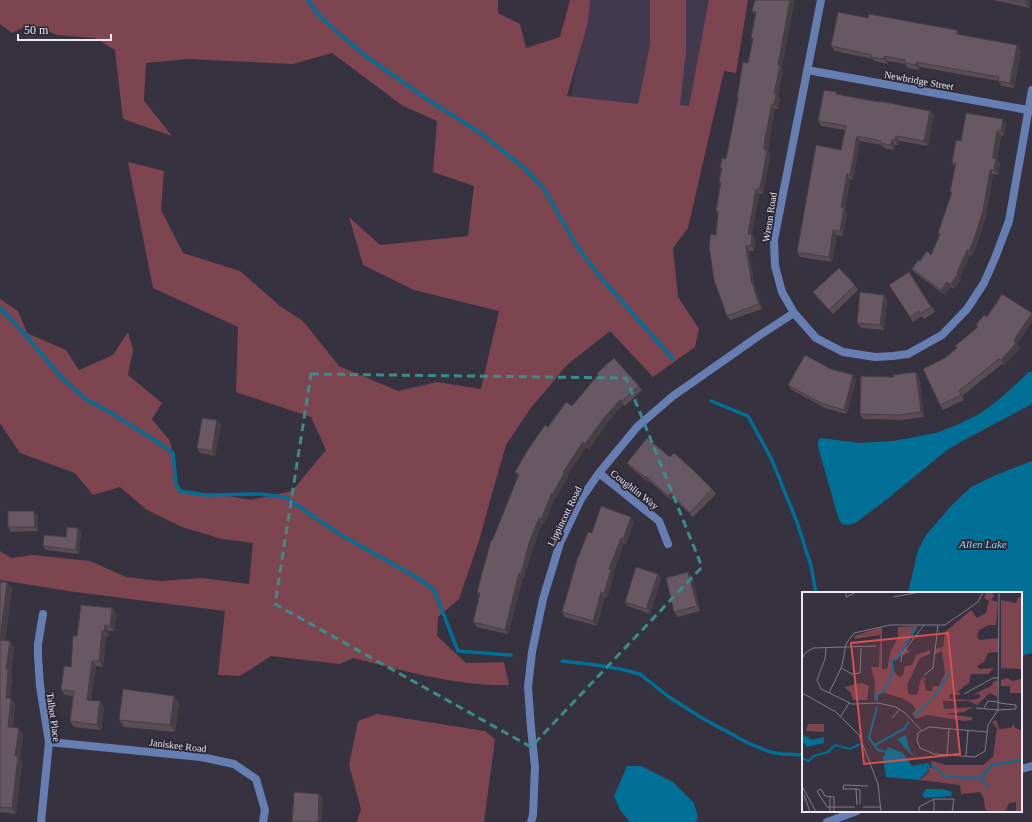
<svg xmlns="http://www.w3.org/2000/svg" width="1032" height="822" font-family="Georgia,serif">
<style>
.built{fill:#413a4e}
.green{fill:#7d454f}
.water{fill:#007096}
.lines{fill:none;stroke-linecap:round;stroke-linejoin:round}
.stream{stroke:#007096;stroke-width:3.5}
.street{stroke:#667eb2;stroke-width:8}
.wall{fill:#594c55}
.shaded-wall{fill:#483e45}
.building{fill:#675863;stroke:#483e45}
.marked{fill:none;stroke:#3b8d89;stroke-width:3;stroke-dasharray:8 5;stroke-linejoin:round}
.labels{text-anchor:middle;stroke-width:4;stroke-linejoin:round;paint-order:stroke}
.street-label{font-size:10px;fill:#ece9f3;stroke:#2d2836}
.water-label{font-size:11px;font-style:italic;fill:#87d7fd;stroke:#2d2836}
.inset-river{fill:none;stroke:#007096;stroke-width:2}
.inset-road{fill:none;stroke:#7f7b88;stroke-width:1}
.view{fill:#da4f51;fill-opacity:0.15;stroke:#da4f51;stroke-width:2}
.inset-edge{fill:none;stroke:#ece9f3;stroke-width:2}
</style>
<rect width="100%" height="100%" fill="#373240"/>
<!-- built -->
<path class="built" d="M 590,0 L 714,0 L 691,114 L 570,100 Z"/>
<!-- green -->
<path class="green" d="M 0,0 L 498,0 L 498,13 L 520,24 L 526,48 L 560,37 L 570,0 L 590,0 L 588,22 L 567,96 L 638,104 L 650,45 L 650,0 L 686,0 L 686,52 L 680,105 L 689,106 L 709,0 L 748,0 L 736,73 L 724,71 L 688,228 L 673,248 L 678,297 L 699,329 L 695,347 L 653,377 L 610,331 L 567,365 L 530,409 L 506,445 L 493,490 L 479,541 L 459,599 L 438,617 L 437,636 L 466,663 L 504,662 L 509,685 C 455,686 405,671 353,658 L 340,664 L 271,656 L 240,676 L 218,675 L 225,611 L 75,592 L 0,580 L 0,551 L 11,558 L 32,555 L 90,561 L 126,577 L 161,581 L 202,578 L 249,584 L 253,543 L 222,539 L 182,527 L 147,510 L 120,487 L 93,495 L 75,473 L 20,453 L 0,423 L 0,299 L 18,311 L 27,333 L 66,350 L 79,370 L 113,355 L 128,332 L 133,350 L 128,375 L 162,403 L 152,419 L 170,441 L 180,493 L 217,494 L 251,500 L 292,491 L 326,450 L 311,417 L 236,392 L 238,327 L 153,288 L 128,162 L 164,171 L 161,210 L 183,253 L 240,271 L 280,306 L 303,321 L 339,366 L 398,391 L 437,382 L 481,389 L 499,311 L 414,290 L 363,265 L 349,217 L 380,245 L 468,236 L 474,186 L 433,172 L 437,121 L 403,106 L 332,53 L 293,64 L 188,59 L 146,63 L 144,101 L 172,136 L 123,119 L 115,50 L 95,38 L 57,35 L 30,24 L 12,33 L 0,24 Z
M 377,714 L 485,731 L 495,739 L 484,822 L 357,822 L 361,809 L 349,765 L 358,721 Z"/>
<!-- water -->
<path class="water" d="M 1029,372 L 1032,372 L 1032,404 L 966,439 L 947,450 L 881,504 L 855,523 L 848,525 L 842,524 L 839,520 L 820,454 C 819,449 816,443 820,438 L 860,443 L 875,442 L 893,441 L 936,433 L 957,425 L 981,413 L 1002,397 Z
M 1032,461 L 1032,653 L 1021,656 L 1021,593 L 908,593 L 918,550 L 926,535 L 952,505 L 971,487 L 996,475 Z
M 627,766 L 641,766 L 673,782 L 694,803 L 698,817 L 696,822 L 630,822 L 620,810 L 614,796 Z"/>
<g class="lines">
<!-- stream -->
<path class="stream" d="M 308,0 L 317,13 L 336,31 L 367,57 L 430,101 L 482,134 L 524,168 L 544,189 L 578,248 L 602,279 L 673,359
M 0,308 L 22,331 L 62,378 L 87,400 L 108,411 L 164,446 L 173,453 L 176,484 L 180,491 L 206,495 L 259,494 L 285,497 L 341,535 L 418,578 L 434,590 L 458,651 L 511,655
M 711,401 L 748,416 L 771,458 L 797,522 L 811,566 L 816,593
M 562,661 L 596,665 L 620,669 L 640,674 L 669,697 L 702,718 L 748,743 L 770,752 L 782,754 L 803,755"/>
<!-- street -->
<path class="street" d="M 821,0 L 774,240 L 775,266 L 782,292 L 794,313 L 816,338 L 843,352 L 875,357 L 893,356 L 908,354 L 942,335 L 967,309 L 984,283 L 995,258 L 1009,221 L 1032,90
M 807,70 L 1028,110
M 599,473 L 659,521 L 668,544
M 49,742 L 201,757 L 234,764 L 256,779 L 265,810 L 263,822
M 1021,769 L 1032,766
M 41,822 L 49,742 L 40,686 L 38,656 L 38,644 L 43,614
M 531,822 L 533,815 L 535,767 L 531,728 L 528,687 L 532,652 L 543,599 L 560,543 L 581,499 L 599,473 L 637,427 L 673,396 L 760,335 L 794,313
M 827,822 L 857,811"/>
</g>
<!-- wall -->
<path class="wall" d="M 755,0 L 782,68 L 783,70 L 778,96 L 780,98 L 778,109 L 775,109 L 769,143 L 768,151 L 770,155 L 765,184 L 763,194 L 759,194 L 752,234 L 755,239 L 754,251 L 749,251 L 754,284 L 762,309 L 730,320 L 727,316 L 716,235 L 718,214 L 716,211 L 720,184 L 719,181 L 721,169 L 720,168 L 726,159 L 738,99 L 737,98 L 748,63 L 753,40 L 751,38 L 755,15 L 752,11 Z
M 993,0 L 1030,0 L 1029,8 Z
M 868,18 L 957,30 L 959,34 L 1021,50 L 1014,88 L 1002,86 L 998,81 L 920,67 L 919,70 L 908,68 L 905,64 L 888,61 L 887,64 L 875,61 L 873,59 L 835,51 L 831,46 Z
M 836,92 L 838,94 L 934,115 L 928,146 L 899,141 L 898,145 L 895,145 L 894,150 L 884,148 L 882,145 L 860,141 L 853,180 L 850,179 L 845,209 L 847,213 L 843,236 L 837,235 L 832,262 L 800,257 L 797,252 L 841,150 L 845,130 L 821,126 L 818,121 Z
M 1006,124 L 1004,136 L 1001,135 L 997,159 L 1000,164 L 998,175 L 993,174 L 986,216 L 977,244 L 972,256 L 970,255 L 960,278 L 961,279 L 954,289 L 951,287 L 945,295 L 915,273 L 912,269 L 920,261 L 931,255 L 940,235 L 938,233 L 952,193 L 950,192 L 955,167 L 952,163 L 961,141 Z
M 909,272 L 935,312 L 924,319 L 922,316 L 913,322 L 910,317 Z
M 855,285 L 858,290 L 833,314 L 817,297 L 813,292 Z
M 884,295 L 887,299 L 884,330 L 861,328 L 857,323 Z
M 1032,313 L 1032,322 L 1017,344 L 1020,348 L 1004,365 L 1002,364 L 962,396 L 964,400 L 943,410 L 940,405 L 945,358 L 957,348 L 977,327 L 976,325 L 987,317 Z
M 831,369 L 856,380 L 847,414 L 825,408 L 792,390 L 788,385 Z
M 597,373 L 639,386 L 642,390 L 625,406 L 623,404 L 606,424 L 589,449 L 586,447 L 567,476 L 568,477 L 556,498 L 555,497 L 544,524 L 542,523 L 533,548 L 524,578 L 523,578 L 508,634 L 477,627 L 473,622 L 480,596 L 477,592 L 492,541 L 518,476 L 515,472 L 548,427 L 572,406 L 598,375 Z
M 894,377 L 919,377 L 924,417 L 903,420 L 863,419 L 860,414 Z
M 217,420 L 221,425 L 215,456 L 200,453 L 197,448 Z
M 670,457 L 712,489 L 716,494 L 693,517 L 673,498 L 671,500 L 649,481 L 648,482 L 630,467 L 627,463 Z
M 38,515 L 38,531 L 11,532 L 8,527 Z
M 634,522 L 626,544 L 624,543 L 613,573 L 614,575 L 607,598 L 605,597 L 597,626 L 565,617 L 562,612 L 577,560 L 592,533 Z
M 78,528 L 81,532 L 79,554 L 46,550 L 43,546 L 66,537 Z
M 658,574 L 661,579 L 650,614 L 628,606 L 625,602 Z
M 692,577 L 700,611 L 678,617 L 674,612 Z
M 0,582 L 12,588 L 5,640 L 14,647 L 11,672 L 12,675 L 10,698 L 15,704 L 13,727 L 23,734 L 20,759 L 22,762 L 16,814 L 0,812 Z
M 112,608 L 116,614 L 114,631 L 109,631 L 108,637 L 106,637 L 103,667 L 96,666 L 91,700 L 100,701 L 104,707 L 101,730 L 74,727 L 70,721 L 73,696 L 65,695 L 61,690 L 71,667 L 77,636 Z
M 174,696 L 179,703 L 175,732 L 124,727 L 119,720 Z"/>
<!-- shaded-wall -->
<path class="shaded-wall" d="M 790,0 L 795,0 L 782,68 L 783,70 L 778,96 L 780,98 L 778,109 L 774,105 L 774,93 L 778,65 Z
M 1026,0 L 1030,0 L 1029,8 L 1025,3 Z
M 1017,45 L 1021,50 L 1014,88 L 1010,83 Z
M 884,56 L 888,61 L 887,64 L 884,59 Z
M 916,62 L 920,67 L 919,70 L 916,65 Z
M 772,104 L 775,109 L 769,143 L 768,151 L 770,155 L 763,194 L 759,189 L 765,138 Z
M 930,111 L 934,115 L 928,146 L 924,141 Z
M 1003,119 L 1006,124 L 1004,136 L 1001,131 Z
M 997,131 L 1001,135 L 997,159 L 1000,164 L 998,175 L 994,170 L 993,158 Z
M 857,136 L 860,141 L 853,180 L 850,175 Z
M 896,136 L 899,141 L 898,145 L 895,140 Z
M 892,140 L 895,145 L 894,150 L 891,145 Z
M 990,170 L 993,174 L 986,216 L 977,244 L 972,256 L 969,251 Z
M 847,174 L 850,179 L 845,209 L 847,213 L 843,236 L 840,231 L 841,207 Z
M 756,189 L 759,194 L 752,234 L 755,239 L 754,251 L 751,246 L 748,234 Z
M 833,230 L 837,235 L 832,262 L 829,257 Z
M 746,246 L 749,251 L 754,284 L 762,309 L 759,304 L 751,280 Z
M 967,250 L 970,255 L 960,278 L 961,279 L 954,289 L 951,284 L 957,273 Z
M 947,282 L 951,287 L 945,295 L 941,290 Z
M 884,295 L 887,299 L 884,330 L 880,325 Z
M 1032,313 L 1032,322 L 1017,344 L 1020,348 L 1004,365 L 1001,360 Z
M 916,372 L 919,377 L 924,417 L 921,412 Z
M 853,375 L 856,380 L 847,414 L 844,410 Z
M 620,400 L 623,404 L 606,424 L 589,449 L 585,444 L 603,419 Z
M 217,420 L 221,425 L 215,456 L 212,451 Z
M 583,442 L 586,447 L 567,476 L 568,477 L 556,498 L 553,493 L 563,472 Z
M 646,476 L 649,481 L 648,482 L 645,477 Z
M 552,493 L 555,497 L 544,524 L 541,519 Z
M 670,493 L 673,498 L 671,500 L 668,496 Z
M 34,511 L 38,515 L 38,531 L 35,527 Z
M 631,517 L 634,522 L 626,544 L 623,539 Z
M 539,518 L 542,523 L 533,548 L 524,578 L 521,574 L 529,543 Z
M 78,528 L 81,532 L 79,554 L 76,550 Z
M 621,538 L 624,543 L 613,573 L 614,575 L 607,598 L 604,593 L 609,569 Z
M 688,572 L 692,577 L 700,611 L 697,606 Z
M 519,573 L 523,578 L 508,634 L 505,630 Z
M 658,574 L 661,579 L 650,614 L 646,609 Z
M 7,582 L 12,588 L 4,646 L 0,640 Z
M 601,592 L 605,597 L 597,626 L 593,621 Z
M 112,608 L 116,614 L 114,631 L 110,626 Z
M 105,625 L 109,631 L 108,637 L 104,632 Z
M 102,631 L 106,637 L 103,667 L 99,661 Z
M 10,641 L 14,647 L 11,672 L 12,675 L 10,704 L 6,698 L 6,669 Z
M 92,661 L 96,666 L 90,705 L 87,700 Z
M 174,696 L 179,703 L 175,732 L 170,725 Z
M 11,698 L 15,704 L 12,733 L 8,727 Z
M 100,701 L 104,707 L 101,730 L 97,725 Z
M 19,728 L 23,734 L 20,759 L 22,762 L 16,814 L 12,808 L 15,756 Z
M 319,794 L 323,798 L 321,822 L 318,822 Z"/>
<!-- building -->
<path class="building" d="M 755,0 L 790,0 L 778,65 L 780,66 L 774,93 L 776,93 L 774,105 L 772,104 L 765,138 L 764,149 L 767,150 L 762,179 L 759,189 L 756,189 L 748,234 L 752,234 L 751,246 L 746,246 L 751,280 L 759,304 L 727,316 L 714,280 L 709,246 L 711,234 L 716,235 L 718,211 L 716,211 L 721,182 L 719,181 L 722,168 L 720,168 L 722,158 L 726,159 L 738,98 L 737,98 L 743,62 L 748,63 L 753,38 L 751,38 L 756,12 L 752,11 Z
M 1012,0 L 1026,0 L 1025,3 Z
M 838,12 L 868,18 L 869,14 L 934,26 L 957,30 L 956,34 L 1017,45 L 1010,83 L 998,81 L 999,77 L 916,62 L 916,65 L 905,63 L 905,60 L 884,56 L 884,59 L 871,57 L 872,55 L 831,46 Z
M 824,90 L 836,92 L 836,94 L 879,102 L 879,101 L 930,111 L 924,141 L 896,136 L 895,140 L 892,140 L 891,145 L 880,143 L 881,141 L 857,136 L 850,175 L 847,174 L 841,207 L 844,208 L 840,231 L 833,230 L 829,257 L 797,252 L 816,145 L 841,150 L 846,126 L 818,121 Z
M 966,113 L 1003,119 L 1001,131 L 997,131 L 995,142 L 993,158 L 996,159 L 994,170 L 990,170 L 983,211 L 974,239 L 969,251 L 967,250 L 957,273 L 958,274 L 951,284 L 947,282 L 941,290 L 912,269 L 918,260 L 920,261 L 927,251 L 931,255 L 940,234 L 938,233 L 952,192 L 950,192 L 956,163 L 952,163 L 956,140 L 961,141 Z
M 839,268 L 855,285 L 829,310 L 813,292 Z
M 909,272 L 931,307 L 920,314 L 919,311 L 910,317 L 889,285 Z
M 860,292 L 884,295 L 880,325 L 857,323 Z
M 1002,294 L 1032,313 L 1014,340 L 1016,343 L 1001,360 L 999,359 L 959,391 L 961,395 L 940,405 L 923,369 L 945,358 L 957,348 L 955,346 L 978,327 L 976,325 L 984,315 L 987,317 Z
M 805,355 L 831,369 L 853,375 L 844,410 L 821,403 L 788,385 Z
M 614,358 L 639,386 L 622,401 L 620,400 L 603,419 L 585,444 L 583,442 L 563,472 L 565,472 L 553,493 L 552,493 L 541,519 L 539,518 L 529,543 L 521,574 L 519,573 L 505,630 L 473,622 L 480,593 L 477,592 L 491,540 L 492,541 L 519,474 L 515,472 L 527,451 L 545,425 L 548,427 L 566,402 L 572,406 L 598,375 L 597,373 Z
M 916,372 L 921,412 L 899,415 L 860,414 L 861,376 L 894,377 L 893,375 Z
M 202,418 L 217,420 L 212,451 L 197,448 Z
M 647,438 L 670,457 L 674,453 L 692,469 L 712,489 L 690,513 L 670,493 L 668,496 L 646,476 L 645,477 L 627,463 Z
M 601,506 L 631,517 L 623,539 L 621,538 L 609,569 L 611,570 L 604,593 L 601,592 L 593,621 L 562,612 L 577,560 L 588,532 L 592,533 Z
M 8,511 L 34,511 L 35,527 L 8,527 Z
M 67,527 L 78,528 L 76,550 L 43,546 L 44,535 L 66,537 Z
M 636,567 L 658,574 L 646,609 L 625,602 Z
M 688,572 L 697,606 L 674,612 L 666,578 Z
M 0,582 L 7,582 L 0,640 L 10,641 L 6,669 L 8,669 L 6,698 L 11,698 L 8,727 L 19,728 L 15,756 L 18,756 L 12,808 L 0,807 Z
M 81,605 L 112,608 L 110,626 L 105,625 L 104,632 L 102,631 L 99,661 L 92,661 L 87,700 L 100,701 L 97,725 L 70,721 L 74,691 L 61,690 L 64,666 L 71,667 L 73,636 L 77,636 Z
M 123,689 L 174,696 L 170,725 L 119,720 Z
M 294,792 L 319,794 L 318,822 L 292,822 Z"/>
<!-- marked area -->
<path class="marked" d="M 311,374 L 626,378 L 702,567 L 531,747 L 275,604 Z"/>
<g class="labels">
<!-- street labels -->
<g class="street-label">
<text transform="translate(919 80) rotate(10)" y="4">Newbridge Street</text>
<text transform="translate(769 217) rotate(-81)" y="4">Wrenn Road</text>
<text transform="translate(635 489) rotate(38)" y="4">Coughlin Way</text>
<text transform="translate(564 516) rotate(-64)" y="4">Lippincott Road</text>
<text transform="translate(54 717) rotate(82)" y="4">Talbot Place</text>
<text transform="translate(178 745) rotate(7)" y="4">Janiskee Road</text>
</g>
<!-- water labels -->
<g class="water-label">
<text x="983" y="548">Allen Lake</text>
</g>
</g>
<!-- overview -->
<g transform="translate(802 592)">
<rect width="220" height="220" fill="#373240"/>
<path d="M 184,0 L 190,0 L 192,4 L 189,8 L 196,10 L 194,33 L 187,33 L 177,38 L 175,45 L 178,48 L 196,46 L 196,60 L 186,61 L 182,70 L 175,74 L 178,77 L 192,76 L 186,82 L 169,82 L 167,91 L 156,99 L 159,103 L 153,103 L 153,99 L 147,104 L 148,107 L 172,108 L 179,105 L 177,102 L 171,103 L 189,94 L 193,88 L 196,90 L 195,105 L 188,101 L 175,113 L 167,109 L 141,109 L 142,117 L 171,115 L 162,120 L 142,122 L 170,125 L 170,128 L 163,129 L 125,123 L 114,127 L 110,122 L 114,117 L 110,112 L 100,106 L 79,100 L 72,109 L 73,91 L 69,75 L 77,75 L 78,43 L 53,47 L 52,44 L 80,35 L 80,77 L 85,77 L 89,58 L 96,46 L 96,35 L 116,34 L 103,55 L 108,60 L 90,68 L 90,77 L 97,85 L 101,83 L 103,74 L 110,73 L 114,63 L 128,58 L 128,62 L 118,66 L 105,93 L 106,102 L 115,103 L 119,87 L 124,85 L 122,89 L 124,99 L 130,99 L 131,94 L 137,94 L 143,81 L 140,59 L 132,63 L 133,57 L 141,55 L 143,40 L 169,18 L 175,26 L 184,21 L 187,9 L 182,6 ZM 220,4 L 220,101 L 208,101 L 208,94 L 199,94 L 199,88 L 205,86 L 210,89 L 219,87 L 219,77 L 199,76 L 199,8 L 214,11 L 216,6 ZM 60,91 L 67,94 L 65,108 L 51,108 L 49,101 L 42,95 ZM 194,128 L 197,137 L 209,136 L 212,131 L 212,135 L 220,139 L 220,220 L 214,220 L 214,210 L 207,211 L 203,220 L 189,220 L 183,217 L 182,207 L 178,200 L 159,202 L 158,193 L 118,188 L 127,180 L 126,175 L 130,176 L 129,169 L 144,173 L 181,173 L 191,165 L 195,136 L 190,130 ZM 6,132 L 22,132 L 22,140 L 4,139 Z" fill="#7d454f"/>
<path d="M 2,143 L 10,148 L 22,145 L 22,151 L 5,155 L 0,149 ZM 104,143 L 107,156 L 114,168 L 95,147 ZM 86,155 L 101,161 L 110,174 L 126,171 L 130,175 L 125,174 L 126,179 L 117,188 L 84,185 L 81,166 ZM 124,197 L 140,197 L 150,200 L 149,204 L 123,206 L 120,203 Z" fill="#007096"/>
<path class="inset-river" d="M 75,109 L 75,103 L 82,99 L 91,81 L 90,68 L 95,67 L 115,35M 75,115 L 67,146 L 76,158 L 84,160M 112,124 L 132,105 L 150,77M 73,153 L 102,137 L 107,129M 0,166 L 6,169 L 12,164 L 26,160 L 33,153 L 48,157 L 58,152M 131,174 L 144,185 L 179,186 L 190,173 L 220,168M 179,186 L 187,196"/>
<path class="inset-road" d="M 44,0 L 44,5 L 55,0M 91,5 L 118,0M 24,56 L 23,67 L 15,88 L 19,97 L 50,112 L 76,111 L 94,115 L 103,121 L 119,138M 0,67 L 3,61 L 11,56 L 74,54M 99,70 L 100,62 L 122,33M 39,76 L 50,82 L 58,81 L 59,56M 122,83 L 131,76 L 136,33M 0,101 L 34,120 L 57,143 L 76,192 L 79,220M 27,101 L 40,74 L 44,52 L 52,41 L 88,33 L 143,33 L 176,10 L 181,0M 162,102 L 191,86 L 197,86M 174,116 L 196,118M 182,116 L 186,109 L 197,110M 196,118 L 214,117 L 214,113 L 197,111M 39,124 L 47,111M 90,126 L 98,117M 185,140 L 127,135 L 116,141 L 115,148 L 118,156 L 132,162 L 173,165 L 183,159 L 186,133 L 196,118 L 197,0M 145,163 L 147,137M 164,164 L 166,138M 0,194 L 14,220M 54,197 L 41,197 L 42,193 L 66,194M 2,203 L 8,220M 28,204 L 28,220M 55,213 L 54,197 L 58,198 L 58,212M 61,215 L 79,215M 32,220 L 32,205 L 23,204 L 19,197 L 15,199 L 25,215 L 53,215M 117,220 L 117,215 L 132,207 L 152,207 L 150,220M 132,220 L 132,207"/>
<path class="view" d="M 146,41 L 158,162 L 62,172 L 49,51 Z"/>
<rect width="220" height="220" class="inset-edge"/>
</g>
<!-- scale -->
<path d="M18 34v6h93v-6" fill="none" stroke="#ece9f3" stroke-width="2"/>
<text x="24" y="34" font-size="12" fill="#ece9f3" stroke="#2d2836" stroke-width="3" paint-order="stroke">50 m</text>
</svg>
